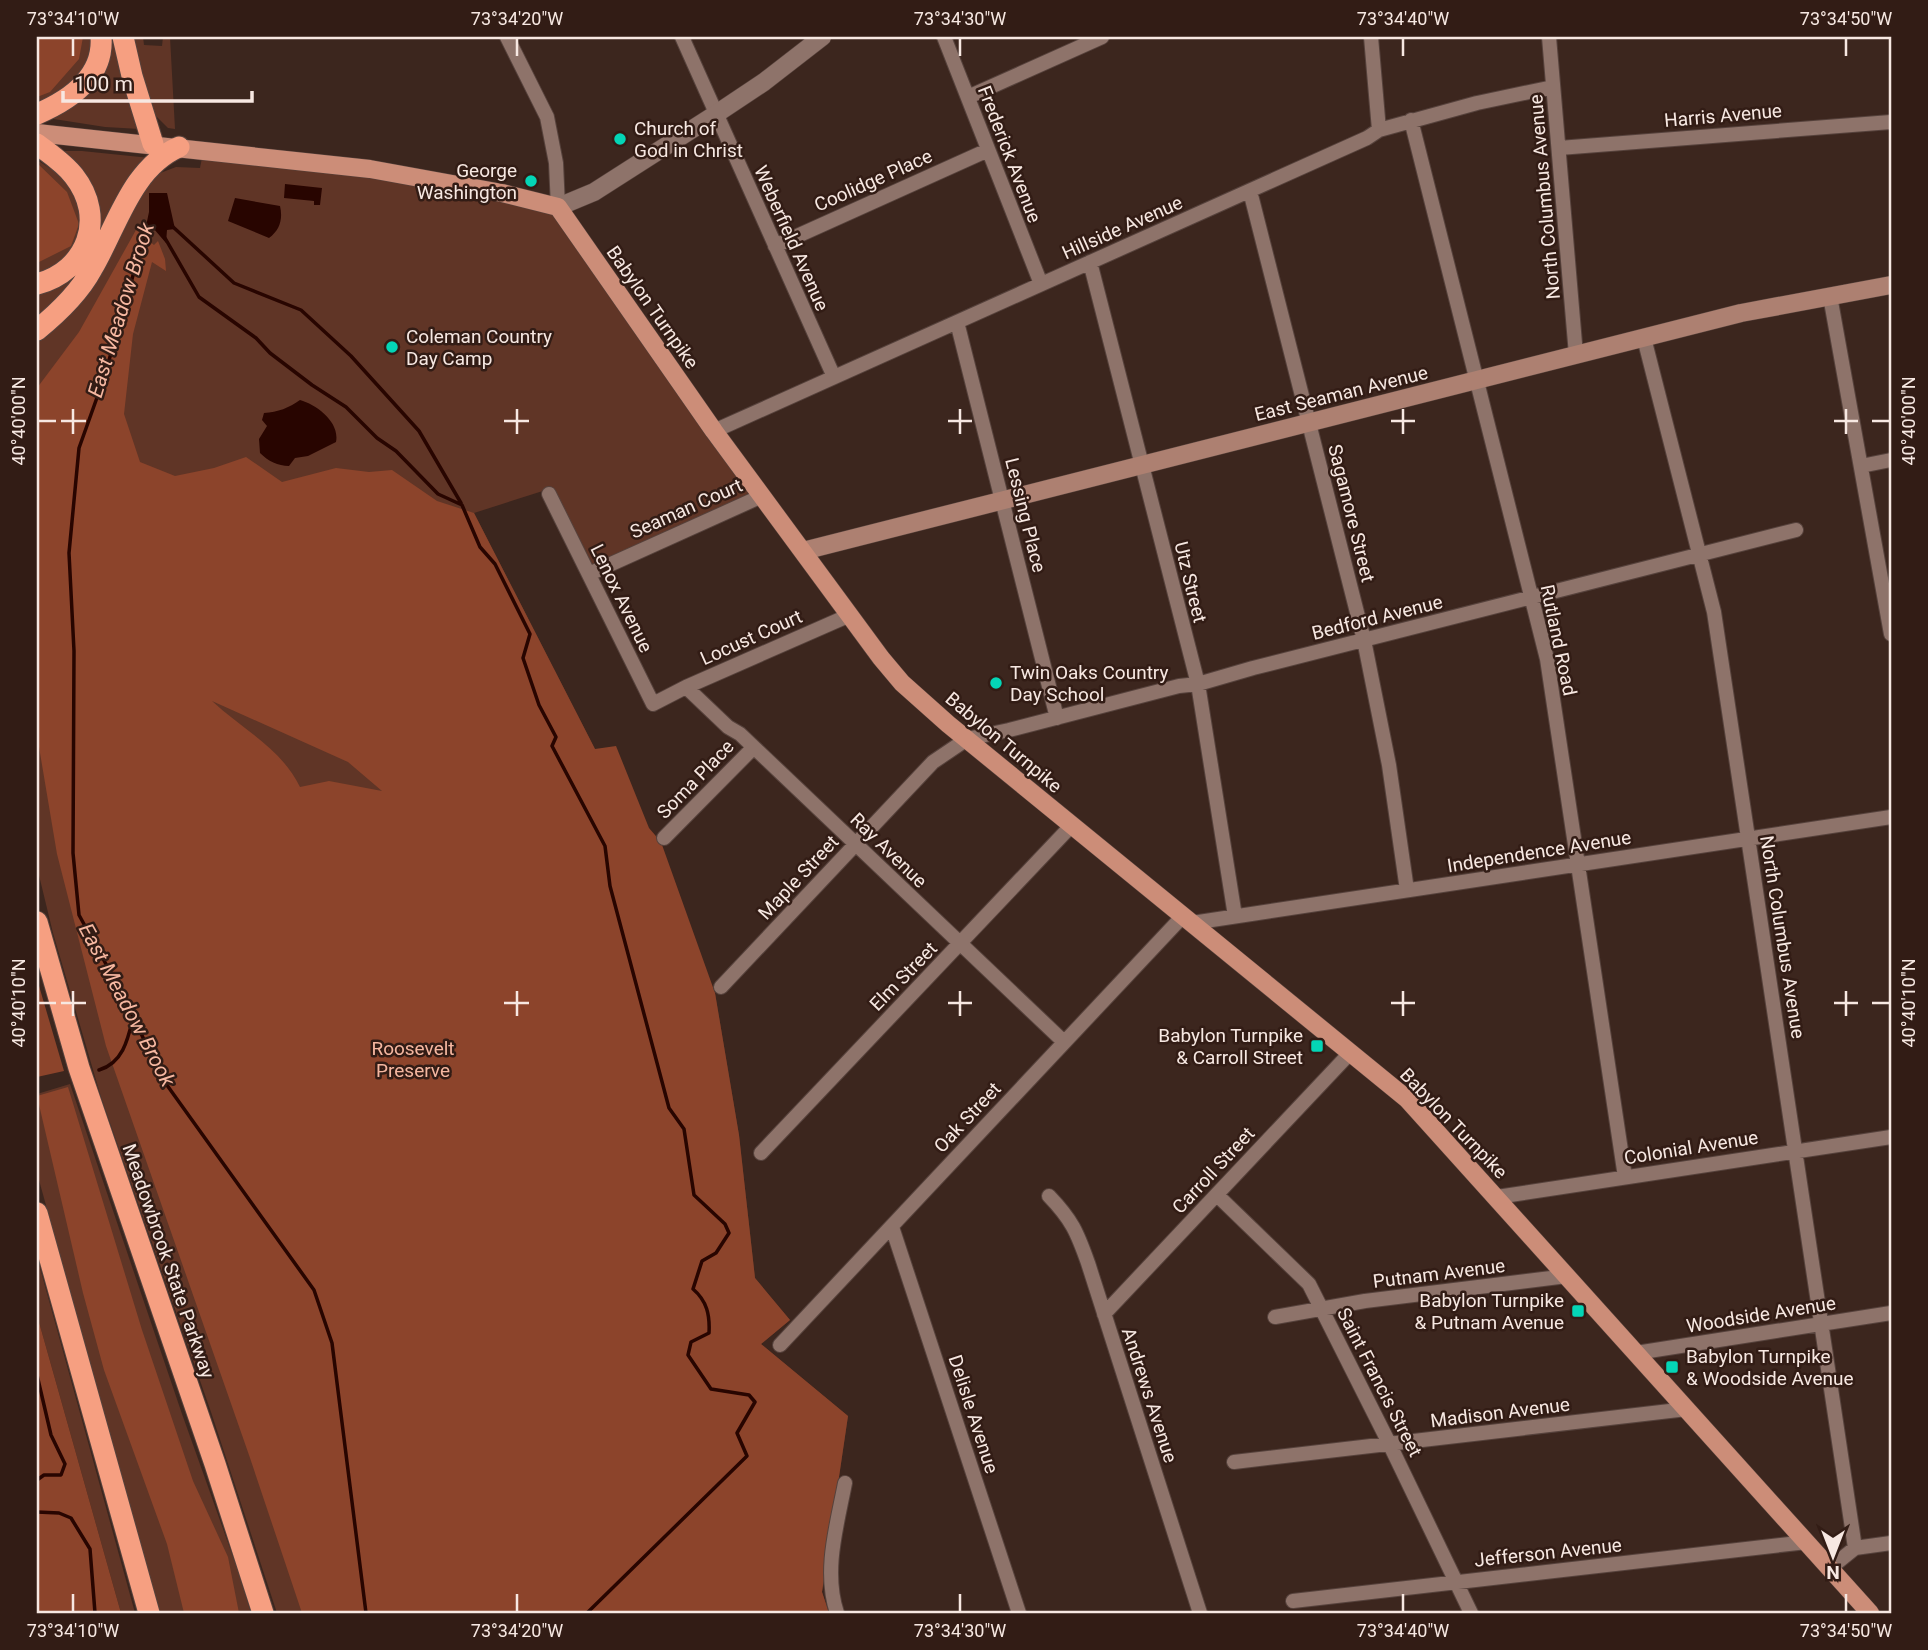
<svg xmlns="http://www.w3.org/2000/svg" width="1928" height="1650" font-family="Roboto,sans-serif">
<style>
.green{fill:#603526}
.forest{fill:#8c442b;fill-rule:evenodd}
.water{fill:#280500}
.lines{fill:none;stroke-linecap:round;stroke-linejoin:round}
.stream{stroke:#280500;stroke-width:3.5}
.minor-casing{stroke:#56423c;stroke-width:16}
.tertiary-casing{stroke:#56423c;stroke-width:19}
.secondary-casing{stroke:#56423c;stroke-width:19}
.primary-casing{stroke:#56423c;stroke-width:19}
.motorway-casing{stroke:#56423c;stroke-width:23}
.minor{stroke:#8e736a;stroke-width:14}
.tertiary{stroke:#8e736a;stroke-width:18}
.secondary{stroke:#ad8071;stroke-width:18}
.primary{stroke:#cc8d78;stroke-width:18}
.motorway{stroke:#f69f81;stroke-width:21}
.ticks{fill:none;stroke:#f7e8e2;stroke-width:2.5}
.poi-dot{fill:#04d5b6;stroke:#321c15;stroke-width:2.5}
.labels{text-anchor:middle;stroke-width:5;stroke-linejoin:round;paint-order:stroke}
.street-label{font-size:19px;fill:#f7e8e2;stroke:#321c15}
.poi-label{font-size:19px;fill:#f7e8e2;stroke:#321c15;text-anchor:start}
.park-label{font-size:19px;fill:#f6b7a0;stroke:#321c15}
.water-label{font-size:21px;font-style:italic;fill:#f7b8a1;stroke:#321c15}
.neatline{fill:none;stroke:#f7e8e2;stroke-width:2.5}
.ticks-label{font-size:18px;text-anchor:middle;fill:#f7e8e2}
</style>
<rect width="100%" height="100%" fill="#3c261e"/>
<!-- green -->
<path class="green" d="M 37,37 L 95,37 L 93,60 L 74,88 L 37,106 Z
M 109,37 L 117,37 L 140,129 L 105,127 L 41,117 L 93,88 Z
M 130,37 L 143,37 L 144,45 L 162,46 L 163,37 L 170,37 L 175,129 L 168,128 L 152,112 Z
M 204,148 L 557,206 L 759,495 L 591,570 L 549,489 L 474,513 L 615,788 L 715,993 L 739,1135 L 755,1278 L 790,1320 L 761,1344 L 848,1416 L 822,1592 L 829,1613 L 277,1613 L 211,1412 L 101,1097 L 53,933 L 37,867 L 37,341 L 74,306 L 139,193 L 155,175 L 176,167 L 200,168 Z
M 64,151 L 82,151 L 150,158 L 83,274 L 37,322 L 37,296 L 66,282 L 96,234 Z
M 37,160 L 51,169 L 56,166 L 76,189 L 83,237 L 70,262 L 37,280 Z
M 70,1084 L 182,1414 L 237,1568 L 251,1613 L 160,1613 L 37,1173 L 37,1094 Z
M 37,1257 L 135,1613 L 121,1613 L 37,1315 Z"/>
<!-- forest -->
<path class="forest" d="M 37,37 L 83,37 L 79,59 L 50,92 L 37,97 Z
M 37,163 L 67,192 L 79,224 L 71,246 L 37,263 Z
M 136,230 L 154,245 L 158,241 L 165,259 L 166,271 L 152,262 L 133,334 L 124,414 L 140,462 L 175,476 L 214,468 L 246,457 L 282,482 L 336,468 L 369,472 L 392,470 L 437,501 L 474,513 L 595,749 L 616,746 L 649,828 L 661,842 L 715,993 L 739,1135 L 755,1278 L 790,1320 L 761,1344 L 848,1416 L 822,1592 L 829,1613 L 302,1613 L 249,1455 L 106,1046 L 57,854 L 37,735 L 37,388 L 79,332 ZM 212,701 L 348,762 L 382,791 L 329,781 L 300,787 C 281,748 243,730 212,701 Z
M 37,979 L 64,1071 L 37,1077 Z
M 68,1087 L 142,1330 L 193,1481 L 228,1557 L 239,1613 L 184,1613 L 167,1544 L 104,1370 L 83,1293 L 37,1096 Z
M 37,1315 L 121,1613 L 37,1613 Z"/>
<!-- water -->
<path class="water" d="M 285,184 L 322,188 L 320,205 L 314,205 L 314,201 L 284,198 Z
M 149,193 L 167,193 L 175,229 L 167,230 L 166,243 L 154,229 L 150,231 L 142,245 L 149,212 Z
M 235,198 L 280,206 C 283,219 280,230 269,238 L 228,221 Z
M 300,400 C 317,405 340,422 336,442 L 308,456 L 295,458 L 289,466 C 278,466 268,461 260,453 L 259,439 L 267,426 L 262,420 L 264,413 C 278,412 289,408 300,400 Z"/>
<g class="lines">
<!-- stream -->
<path class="stream" d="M 172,226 L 234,283 L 301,310 L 351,356 L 419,431 L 461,503
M 165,238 L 199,297 L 256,338 L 270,353 L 312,385 L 346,407 L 377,438 L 396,451 L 438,494 L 462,505 L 480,547 L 495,564 L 530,634 L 523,658 L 539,705 L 556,737 L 552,746 L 605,846 L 610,886 L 669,1108 L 684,1129 L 694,1195 L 725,1224 L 729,1233 L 716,1253 L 702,1261 L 693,1289 C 707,1301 710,1315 709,1333 L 691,1342 L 688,1355 L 711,1389 L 749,1395 L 755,1402 L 737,1433 L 747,1456 L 587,1613
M 143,240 L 104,378 L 79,448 L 69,553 L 74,651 L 73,853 L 79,915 L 118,986 L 164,1081 L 314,1290 L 332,1343 L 366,1613
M 99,1070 C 123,1063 128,1039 133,1018
M 37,1375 L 51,1435 L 65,1464 L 61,1475 L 44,1475 L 37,1480
M 37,1512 L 59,1513 L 71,1518 L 90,1549 L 95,1613"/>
<defs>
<path id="minor" d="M 507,37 L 547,117 L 556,163 L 558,207
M 682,37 L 834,377
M 944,37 L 1041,284
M 1371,37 L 1379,130
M 1549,37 L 1576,355
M 968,97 L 1102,37
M 1411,120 L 1547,659 L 1625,1177
M 1559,148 L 1891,122
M 1250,191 L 1364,640 L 1389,765 L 1407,890
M 775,246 L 988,150
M 1090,262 L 1198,684 L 1235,916
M 1830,296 L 1891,634
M 957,322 L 1057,718
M 1644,338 L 1714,612 L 1855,1548
M 714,431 L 1367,138 L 1379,130 L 1477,103 L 1553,87
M 1861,466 L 1891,460
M 549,494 L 653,704 L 686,687 L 850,615
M 589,574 L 762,496
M 686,687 L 728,727 L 740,734 L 1064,1042
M 664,838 L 753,748
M 1192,923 L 1891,817
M 721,987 L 933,762 L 967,739 L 1009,730 L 1179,686 L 1198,684 L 1253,668 L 1796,530
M 761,1153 L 1072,825
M 1217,1195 L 1309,1284 L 1390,1445 L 1471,1613
M 1049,1196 C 1072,1220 1077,1232 1088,1263 L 1200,1613
M 1497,1197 L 1891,1137
M 892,1227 L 1019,1613
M 1104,1314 L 1351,1052
M 1275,1317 L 1365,1301 L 1567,1276
M 780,1345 L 1183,916
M 1636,1353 L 1891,1313
M 1234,1462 L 1687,1409
M 1829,1569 L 1855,1548 L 1891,1543
M 1293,1601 L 1807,1542
M 837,1613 C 823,1571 837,1525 845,1483"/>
<path id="tertiary" d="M 558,207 L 594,192 L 716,114 L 764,82 L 822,37"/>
<path id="secondary" d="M 803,551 L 1741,313 L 1891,285"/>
<path id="primary" d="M 37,133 L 370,169 L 502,193 L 558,207 L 714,431 L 881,658 L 902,683 L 948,724 L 1407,1099 L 1870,1613"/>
<path id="motorway" d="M 123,37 L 132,76 L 153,144
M 37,114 C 70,100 104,77 101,37
M 37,144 C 50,154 64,163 74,176 C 107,218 87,271 37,284
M 37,330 C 58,313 79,293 92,269 C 117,227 131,168 179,147
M 37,922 L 79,1068 L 215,1464 L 263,1613
M 37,1213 L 149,1613"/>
</defs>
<!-- minor casing -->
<use href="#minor" class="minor-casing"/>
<!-- tertiary casing -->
<use href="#tertiary" class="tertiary-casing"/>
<!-- secondary casing -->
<use href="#secondary" class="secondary-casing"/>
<!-- primary casing -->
<use href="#primary" class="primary-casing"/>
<!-- motorway casing -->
<use href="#motorway" class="motorway-casing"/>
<!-- minor -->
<use href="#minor" class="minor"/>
<!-- tertiary -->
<use href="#tertiary" class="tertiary"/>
<!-- secondary -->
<use href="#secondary" class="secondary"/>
<!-- primary -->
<use href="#primary" class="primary"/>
<!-- motorway -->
<use href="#motorway" class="motorway"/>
</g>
<!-- ticks -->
<path class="ticks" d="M 73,38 L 73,56M 517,38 L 517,56M 960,38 L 960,56M 1403,38 L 1403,56M 1846,38 L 1846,56M 73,409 L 73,434M 517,409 L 517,434M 960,409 L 960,434M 1403,409 L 1403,434M 1846,409 L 1846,434M 38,421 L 56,421M 61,421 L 86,421M 504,421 L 529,421M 948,421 L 972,421M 1391,421 L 1415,421M 1834,421 L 1858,421M 1872,421 L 1890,421M 73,991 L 73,1016M 517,991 L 517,1016M 960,991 L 960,1016M 1403,991 L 1403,1016M 1846,991 L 1846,1016M 38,1003 L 56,1003M 61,1003 L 86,1003M 504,1003 L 529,1003M 948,1003 L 972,1003M 1391,1003 L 1415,1003M 1834,1003 L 1858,1003M 1872,1003 L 1890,1003M 73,1594 L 73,1612M 517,1594 L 517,1612M 960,1594 L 960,1612M 1403,1594 L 1403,1612M 1846,1594 L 1846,1612"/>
<!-- markers -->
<g class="poi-dot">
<circle cx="620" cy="139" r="7"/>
<circle cx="531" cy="181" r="7"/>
<circle cx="392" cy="347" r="7"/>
<circle cx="996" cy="683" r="7"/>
<rect x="1310" y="1039" width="14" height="14" rx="3.5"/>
<rect x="1571" y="1304" width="14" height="14" rx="3.5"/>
<rect x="1665" y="1360" width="14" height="14" rx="3.5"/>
</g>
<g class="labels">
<!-- street labels -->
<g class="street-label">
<text transform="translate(1723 115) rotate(-5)" y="7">Harris Avenue</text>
<text transform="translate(1010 154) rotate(69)" y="7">Frederick Avenue</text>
<text transform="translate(873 180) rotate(-24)" y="7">Coolidge Place</text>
<text transform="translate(1544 197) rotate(-95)" y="7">North Columbus Avenue</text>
<text transform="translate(1122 227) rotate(-24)" y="7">Hillside Avenue</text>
<text transform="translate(792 238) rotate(66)" y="7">Weberfield Avenue</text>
<text transform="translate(653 307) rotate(55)" y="7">Babylon Turnpike</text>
<text transform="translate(1341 393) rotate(-14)" y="7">East Seaman Avenue</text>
<text transform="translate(686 508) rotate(-24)" y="7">Seaman Court</text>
<text transform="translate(1352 513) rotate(76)" y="7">Sagamore Street</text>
<text transform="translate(1026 515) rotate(76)" y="7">Lessing Place</text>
<text transform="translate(1191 582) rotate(76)" y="7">Utz Street</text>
<text transform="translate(622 598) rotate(64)" y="7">Lenox Avenue</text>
<text transform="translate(1377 617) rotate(-14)" y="7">Bedford Avenue</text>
<text transform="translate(751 637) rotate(-24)" y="7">Locust Court</text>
<text transform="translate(1559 640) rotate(78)" y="7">Rutland Road</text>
<text transform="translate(1004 742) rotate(40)" y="7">Babylon Turnpike</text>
<text transform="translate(695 779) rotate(-46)" y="7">Soma Place</text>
<text transform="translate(889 850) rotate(44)" y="7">Ray Avenue</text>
<text transform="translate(1539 851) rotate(-9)" y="7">Independence Avenue</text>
<text transform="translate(798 877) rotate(-47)" y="7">Maple Street</text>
<text transform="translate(1783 937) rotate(81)" y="7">North Columbus Avenue</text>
<text transform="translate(903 976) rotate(-46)" y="7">Elm Street</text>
<text transform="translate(967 1117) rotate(-47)" y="7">Oak Street</text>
<text transform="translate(1454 1123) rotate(46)" y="7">Babylon Turnpike</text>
<text transform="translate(1691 1147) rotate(-9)" y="7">Colonial Avenue</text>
<text transform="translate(1213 1170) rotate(-47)" y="7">Carroll Street</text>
<text transform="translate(169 1261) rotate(71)" y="7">Meadowbrook State Parkway</text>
<text transform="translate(1439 1273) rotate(-7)" y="7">Putnam Avenue</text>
<text transform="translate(1761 1314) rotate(-9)" y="7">Woodside Avenue</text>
<text transform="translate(1380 1382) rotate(63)" y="7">Saint Francis Street</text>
<text transform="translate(1150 1395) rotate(72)" y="7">Andrews Avenue</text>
<text transform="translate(1500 1412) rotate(-7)" y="7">Madison Avenue</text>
<text transform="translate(974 1414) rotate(72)" y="7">Delisle Avenue</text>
<text transform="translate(1548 1552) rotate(-6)" y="7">Jefferson Avenue</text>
</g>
<!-- poi labels -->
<g class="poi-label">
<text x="634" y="135">Church of<tspan x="634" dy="22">God in Christ</tspan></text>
<text x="517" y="177" text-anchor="end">George<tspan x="517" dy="22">Washington</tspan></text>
<text x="406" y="343">Coleman Country<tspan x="406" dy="22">Day Camp</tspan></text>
<text x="1010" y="679">Twin Oaks Country<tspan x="1010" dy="22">Day School</tspan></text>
<text x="1303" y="1042" text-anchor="end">Babylon Turnpike<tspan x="1303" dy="22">&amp; Carroll Street</tspan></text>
<text x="1564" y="1307" text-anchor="end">Babylon Turnpike<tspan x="1564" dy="22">&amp; Putnam Avenue</tspan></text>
<text x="1686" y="1363">Babylon Turnpike<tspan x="1686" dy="22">&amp; Woodside Avenue</tspan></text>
</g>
<!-- park labels -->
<g class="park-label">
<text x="413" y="1055">Roosevelt<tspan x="413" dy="22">Preserve</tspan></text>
</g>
<!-- water labels -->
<g class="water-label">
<text transform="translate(121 310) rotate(-73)" y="7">East Meadow Brook</text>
<text transform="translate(127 1005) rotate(62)" y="7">East Meadow Brook</text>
</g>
</g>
<!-- border -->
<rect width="1928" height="1650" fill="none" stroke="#321c15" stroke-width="77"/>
<!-- north arrow -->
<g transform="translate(1833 1556) rotate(180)" stroke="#321c15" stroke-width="5" paint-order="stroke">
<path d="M0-5L12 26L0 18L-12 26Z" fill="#f7e8e2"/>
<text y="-10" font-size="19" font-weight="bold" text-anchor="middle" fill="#f7e8e2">N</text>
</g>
<!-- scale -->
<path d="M63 91v10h189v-10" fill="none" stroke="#f7e8e2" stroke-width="3.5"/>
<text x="74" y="91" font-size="21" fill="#f7e8e2" stroke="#321c15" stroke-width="5" paint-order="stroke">100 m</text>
<rect x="38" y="38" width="1852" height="1574" class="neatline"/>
<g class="ticks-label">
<text x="73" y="25">73°34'10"W</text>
<text x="517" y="25">73°34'20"W</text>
<text x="960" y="25">73°34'30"W</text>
<text x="1403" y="25">73°34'40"W</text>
<text x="1846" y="25">73°34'50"W</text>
<text transform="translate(1909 421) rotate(-90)" y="6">40°40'00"N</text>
<text transform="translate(19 421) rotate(-90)" y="6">40°40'00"N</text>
<text transform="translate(1909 1003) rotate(-90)" y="6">40°40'10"N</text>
<text transform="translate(19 1003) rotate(-90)" y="6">40°40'10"N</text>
<text x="73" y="1637">73°34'10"W</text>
<text x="517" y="1637">73°34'20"W</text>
<text x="960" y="1637">73°34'30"W</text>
<text x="1403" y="1637">73°34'40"W</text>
<text x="1846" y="1637">73°34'50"W</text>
</g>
</svg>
